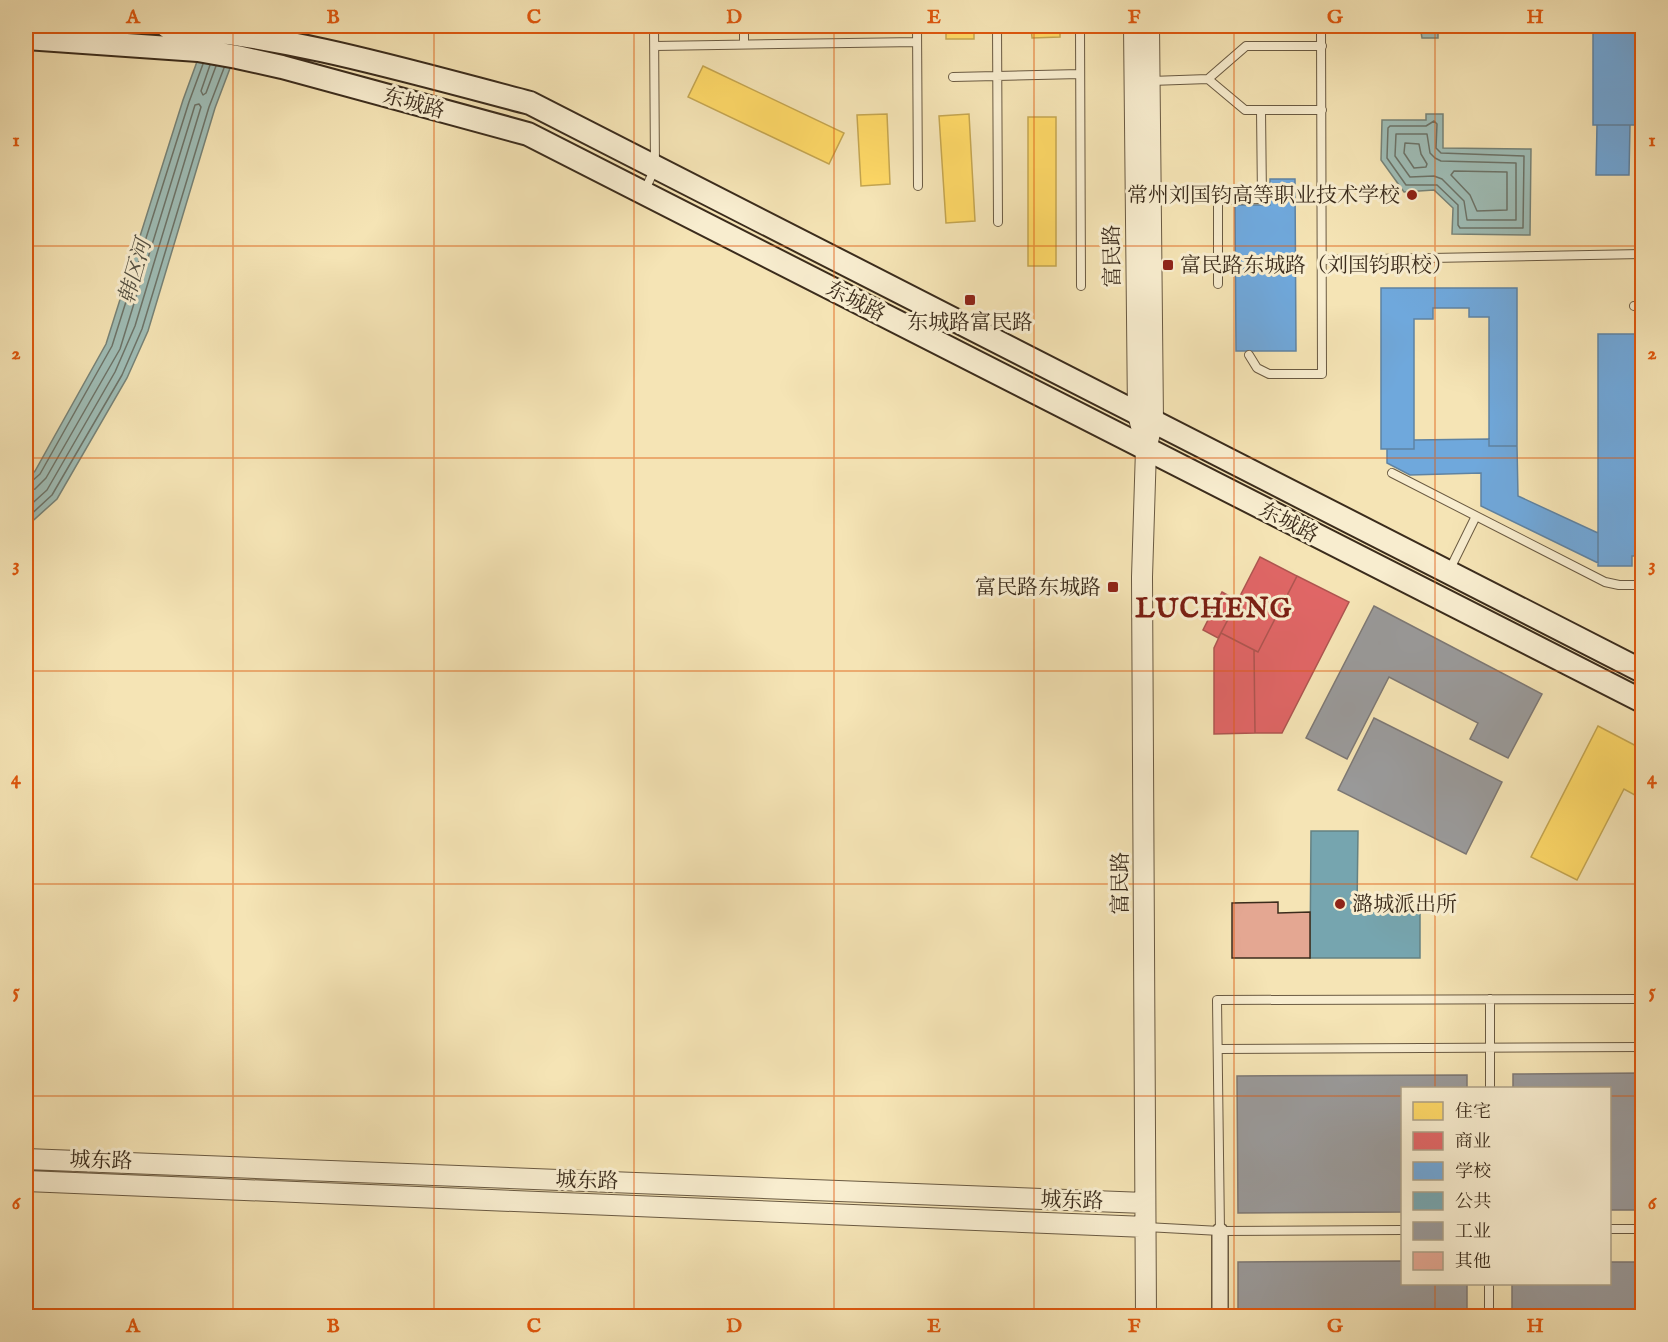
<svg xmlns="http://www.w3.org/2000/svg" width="1668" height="1342" font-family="'IM FELL English','Noto Serif SC',serif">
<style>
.water{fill:#9fbdb6;stroke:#778378;stroke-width:1.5}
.homes{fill:#ffd966;stroke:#c4a550;stroke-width:1.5}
.shops{fill:#e06666;stroke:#ae5550;stroke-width:1.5}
.schools{fill:#6fa8dc;stroke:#5f83a2;stroke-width:1.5}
.public{fill:#76a5af;stroke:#648183;stroke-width:1.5}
.industry{fill:#999;stroke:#7d7874;stroke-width:1.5}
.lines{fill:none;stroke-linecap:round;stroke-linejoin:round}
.shore{stroke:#6d7469;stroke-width:1.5}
.building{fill:#e4a792;stroke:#3b2c1c;stroke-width:1.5}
.service-casing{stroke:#6a5a42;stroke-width:10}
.minor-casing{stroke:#6a5a42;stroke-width:18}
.tertiary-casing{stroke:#6a5a42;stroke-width:22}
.secondary-casing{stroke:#3b2c1c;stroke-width:26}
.service{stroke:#f8edcf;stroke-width:8}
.minor{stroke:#f8edcf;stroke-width:15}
.tertiary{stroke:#f8edcf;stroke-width:20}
.secondary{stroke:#f8edcf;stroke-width:22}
.grid{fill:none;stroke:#df570d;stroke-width:1.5;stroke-opacity:0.55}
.poi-dot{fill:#8f2418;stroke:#f8edcf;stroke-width:2}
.labels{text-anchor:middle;stroke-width:6;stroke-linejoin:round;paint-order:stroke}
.street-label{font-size:21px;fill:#3b2c1c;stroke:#f8edcf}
.poi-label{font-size:21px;fill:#3b2c1c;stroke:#f8edcf;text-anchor:end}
.water-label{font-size:22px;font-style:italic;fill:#545042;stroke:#f8edcf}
.district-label{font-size:27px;font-weight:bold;letter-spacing:1.5px;fill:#7a1f14;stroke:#f8edcf}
.neatline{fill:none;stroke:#df570d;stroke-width:2}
.grid-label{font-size:20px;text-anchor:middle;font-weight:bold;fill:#df570d}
</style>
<rect width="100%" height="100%" fill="#f5e4b5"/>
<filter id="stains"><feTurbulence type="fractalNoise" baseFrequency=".00333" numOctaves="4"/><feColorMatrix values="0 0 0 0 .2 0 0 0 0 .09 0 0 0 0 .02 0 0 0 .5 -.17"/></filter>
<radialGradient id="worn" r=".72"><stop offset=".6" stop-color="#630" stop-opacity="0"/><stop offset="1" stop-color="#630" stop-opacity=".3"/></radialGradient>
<!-- water -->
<path class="water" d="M 210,26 L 246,26 L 215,108 L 148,331 L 127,378 L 57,499 L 26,527 L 26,480 L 35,471 L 106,344 L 183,100 Z
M 1389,26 L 1438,26 L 1438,38 L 1422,38 L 1421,32 L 1393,31 Z
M 1426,114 L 1443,114 L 1443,148 L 1531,149 L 1530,235 L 1452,234 L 1453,208 L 1434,190 L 1404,192 L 1381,160 L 1382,120 L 1426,120 Z"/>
<!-- homes -->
<path class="homes" d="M 691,26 L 719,26 L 720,33 L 691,33 Z
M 776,26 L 804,26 L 804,31 L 776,31 Z
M 862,26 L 889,26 L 889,33 L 862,33 Z
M 946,26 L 974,26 L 974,39 L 946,39 Z
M 1031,26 L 1060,26 L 1060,37 L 1032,38 Z
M 703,66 L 844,133 L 829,164 L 688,97 Z
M 887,114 L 890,184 L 861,186 L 857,115 Z
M 969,114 L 975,221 L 946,223 L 939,116 Z
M 1028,117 L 1056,117 L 1056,266 L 1028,266 Z
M 1598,726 L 1642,749 L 1642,799 L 1624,789 L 1577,880 L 1531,857 Z"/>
<!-- shops -->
<path class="shops" d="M 1260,557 L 1297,576 L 1258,652 L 1221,633 Z
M 1297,576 L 1349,602 L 1282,733 L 1255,733 L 1254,650 L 1258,652 Z
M 1222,592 L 1238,601 L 1218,638 L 1203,630 Z
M 1221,633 L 1254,650 L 1255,733 L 1214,734 L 1214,648 Z"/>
<!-- schools -->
<path class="schools" d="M 1593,26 L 1640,26 L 1640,125 L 1593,125 Z
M 1640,29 L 1642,29 L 1642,111 L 1640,111 Z
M 1597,125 L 1630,125 L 1629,175 L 1596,175 Z
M 1270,179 L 1295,179 L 1296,351 L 1236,351 L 1235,205 L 1270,205 Z
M 1381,288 L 1517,288 L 1517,446 L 1489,446 L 1489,317 L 1469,317 L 1469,308 L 1433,308 L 1433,319 L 1414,319 L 1414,449 L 1381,449 Z
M 1598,334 L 1642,334 L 1642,556 L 1632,556 L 1632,566 L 1598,566 Z
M 1489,439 L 1489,446 L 1517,446 L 1518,496 L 1598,533 L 1598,563 L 1481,506 L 1481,473 L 1410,475 L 1387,463 L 1387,449 L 1414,449 L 1414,440 Z"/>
<!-- public -->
<path class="public" d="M 1311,831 L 1358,831 L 1357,910 L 1420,911 L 1420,958 L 1310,958 Z"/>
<!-- industry -->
<path class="industry" d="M 1374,606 L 1542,694 L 1508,758 L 1470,739 L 1478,723 L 1389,677 L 1347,759 L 1306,738 Z
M 1374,718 L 1502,782 L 1466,854 L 1338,790 Z
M 1642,1073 L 1642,1210 L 1610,1210 L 1610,1088 L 1513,1088 L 1513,1074 Z
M 1467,1075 L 1467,1088 L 1402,1088 L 1402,1212 L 1238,1213 L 1237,1076 Z
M 1402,1261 L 1402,1284 L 1467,1284 L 1467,1316 L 1238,1316 L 1238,1262 Z
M 1610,1262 L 1642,1262 L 1642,1316 L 1512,1316 L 1512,1284 L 1610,1284 Z"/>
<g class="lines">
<!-- shore -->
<path class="shore" d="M 210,65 L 201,91 L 203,95 L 206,93 L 216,66
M 1434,121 L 1437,124 L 1436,148 L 1441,153 L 1524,156 L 1523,228 L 1460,228 L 1458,225 L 1458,205 L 1437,185 L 1406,185 L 1387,158 L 1388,128 L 1390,126 L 1426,126 Z
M 1396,134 L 1427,134 L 1430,153 L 1435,158 L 1441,161 L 1516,163 L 1516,220 L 1467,220 L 1464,201 L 1442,179 L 1434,176 L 1410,177 L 1395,156 Z
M 1405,143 L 1419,144 L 1421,154 L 1427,164 L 1426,167 L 1414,168 L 1404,153 Z
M 1454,171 L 1507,172 L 1507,210 L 1477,211 L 1470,195 L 1451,175 Z
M 26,483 L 31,482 L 40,474 L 112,346 L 189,102 L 203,64
M 26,491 L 35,489 L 46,478 L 120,349 L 195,105 L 199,104 L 201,107 L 135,326 L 115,372 L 47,490 L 26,509
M 26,519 L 52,495 L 122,375 L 142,329 L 209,107 L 224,68"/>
</g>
<!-- building -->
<path class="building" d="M 1278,902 L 1278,913 L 1310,912 L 1310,958 L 1232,958 L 1232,903 Z"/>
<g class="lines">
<defs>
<path id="service" d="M 744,26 L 744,44
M 917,26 L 918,186
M 997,26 L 998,222
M 1080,26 L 1081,286
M 655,46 L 917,42
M 953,77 L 1080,74
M 1208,79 L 1245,110 L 1322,110
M 1151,81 L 1208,79 L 1246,46 L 1322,46
M 645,190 L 655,168 L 654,26
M 1322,260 L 1642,254
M 1218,284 L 1218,200 L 1262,199 L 1261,110
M 1634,306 L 1642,306
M 1249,355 L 1257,368 L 1269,374 L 1322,374 L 1321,26
M 1392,473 L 1605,582 L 1619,585 L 1642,585
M 1449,571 L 1476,516
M 1218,1049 L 1642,1047
M 1490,1088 L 1490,999
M 1146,1227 L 1220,1231 L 1402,1230
M 1610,1229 L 1642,1229
M 1220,1231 L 1217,1000 L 1642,999
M 1489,1316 L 1489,1284"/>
<path id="minor" d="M 1220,1231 L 1220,1316"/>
<path id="tertiary" d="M 1134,26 L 1138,414 L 1141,426
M 26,1159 L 1145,1203
M 26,1181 L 1146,1227
M 1146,1316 L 1142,577 L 1146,449 L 1153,421 L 1149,26"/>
<path id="secondary" d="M 167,26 C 291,36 411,72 530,103 L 1642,671
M 26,38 L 198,50 L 237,57 L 282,67 L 528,134 L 1642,701"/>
</defs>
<!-- service casing -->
<use href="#service" class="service-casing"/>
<!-- minor casing -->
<use href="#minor" class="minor-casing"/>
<!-- tertiary casing -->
<use href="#tertiary" class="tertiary-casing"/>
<!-- secondary casing -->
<use href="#secondary" class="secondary-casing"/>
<!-- service -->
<use href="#service" class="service"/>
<!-- minor -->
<use href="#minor" class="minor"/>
<!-- tertiary -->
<use href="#tertiary" class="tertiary"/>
<!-- secondary -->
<use href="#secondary" class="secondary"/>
</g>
<!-- grid -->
<path class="grid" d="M 233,26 L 233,1316M 434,26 L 434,1316M 634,26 L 634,1316M 834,26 L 834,1316M 1034,26 L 1034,1316M 1234,26 L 1234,1316M 1435,26 L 1435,1088M 26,246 L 1642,246M 26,458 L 1642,458M 26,671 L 1642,671M 26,884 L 1642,884M 26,1096 L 1402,1096M 1610,1096 L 1642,1096M 1435,1284 L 1435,1316"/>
<!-- markers -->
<g class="poi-dot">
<circle cx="1412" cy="195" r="6"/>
<rect x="1162" y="259" width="12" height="12" rx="3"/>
<rect x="964" y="294" width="12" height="12" rx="3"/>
<rect x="1107" y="581" width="12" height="12" rx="3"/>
<circle cx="1340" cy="904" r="6"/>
</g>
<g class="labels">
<!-- street labels -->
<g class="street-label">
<text transform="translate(414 103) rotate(15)" y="7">东城路</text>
<text transform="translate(1112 256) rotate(-91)" y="7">富民路</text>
<text transform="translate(856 301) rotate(27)" y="7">东城路</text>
<text transform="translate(1289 522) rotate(27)" y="7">东城路</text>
<text transform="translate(1120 883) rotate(-90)" y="7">富民路</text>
<text transform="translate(101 1160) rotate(2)" y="7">城东路</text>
<text transform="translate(587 1180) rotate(2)" y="7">城东路</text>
<text transform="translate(1072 1200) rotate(2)" y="7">城东路</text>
</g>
<!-- poi labels -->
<g class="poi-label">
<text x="1400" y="202">常州刘国钧高等职业技术学校</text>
<text x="1180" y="272" text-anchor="start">富民路东城路（刘国钧职校）</text>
<text x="970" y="329" text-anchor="middle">东城路富民路</text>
<text x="1101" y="594">富民路东城路</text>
<text x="1352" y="911" text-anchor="start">潞城派出所</text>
</g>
<!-- water labels -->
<g class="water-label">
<text transform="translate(134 271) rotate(-74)" y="8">韩区河</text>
</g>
<!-- district labels -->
<g class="district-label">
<text x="1214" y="617">LUCHENG</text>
</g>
</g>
<!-- margin -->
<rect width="1668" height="1342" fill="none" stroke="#f5e4b5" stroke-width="66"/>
<!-- legend -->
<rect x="1401" y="1087" width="210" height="198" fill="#f8edcf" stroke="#aca087" stroke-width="1.5"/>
<rect x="1413" y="1102" width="30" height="18" fill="#ffd966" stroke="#aca087" stroke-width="1.5"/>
<text x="1455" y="1117" font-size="18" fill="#3b2c1c">住宅</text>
<rect x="1413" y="1132" width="30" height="18" fill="#e06666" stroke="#aca087" stroke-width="1.5"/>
<text x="1455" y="1147" font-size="18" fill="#3b2c1c">商业</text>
<rect x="1413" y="1162" width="30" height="18" fill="#6fa8dc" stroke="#aca087" stroke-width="1.5"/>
<text x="1455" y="1177" font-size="18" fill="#3b2c1c">学校</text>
<rect x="1413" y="1192" width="30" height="18" fill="#76a5af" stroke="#aca087" stroke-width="1.5"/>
<text x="1455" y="1207" font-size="18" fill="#3b2c1c">公共</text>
<rect x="1413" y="1222" width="30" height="18" fill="#999999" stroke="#aca087" stroke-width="1.5"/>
<text x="1455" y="1237" font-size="18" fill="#3b2c1c">工业</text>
<rect x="1413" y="1252" width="30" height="18" fill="#e4a792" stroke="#aca087" stroke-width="1.5"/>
<text x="1455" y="1267" font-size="18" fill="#3b2c1c">其他</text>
<rect x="33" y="33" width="1602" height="1276" class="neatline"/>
<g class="grid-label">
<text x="133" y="23">A</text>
<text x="333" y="23">B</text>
<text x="534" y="23">C</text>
<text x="734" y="23">D</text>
<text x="934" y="23">E</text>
<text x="1134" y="23">F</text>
<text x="1335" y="23">G</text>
<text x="1535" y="23">H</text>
<text x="16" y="146">1</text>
<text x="1652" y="146">1</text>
<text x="16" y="359">2</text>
<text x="1652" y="359">2</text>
<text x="16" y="571">3</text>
<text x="1652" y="571">3</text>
<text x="16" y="784">4</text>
<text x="1652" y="784">4</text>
<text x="16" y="997">5</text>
<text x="1652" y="997">5</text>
<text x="16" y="1209">6</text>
<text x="1652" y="1209">6</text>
<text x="133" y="1332">A</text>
<text x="333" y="1332">B</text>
<text x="534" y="1332">C</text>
<text x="734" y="1332">D</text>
<text x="934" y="1332">E</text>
<text x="1134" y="1332">F</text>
<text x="1335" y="1332">G</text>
<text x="1535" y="1332">H</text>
</g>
<rect width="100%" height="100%" filter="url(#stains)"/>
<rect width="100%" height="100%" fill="url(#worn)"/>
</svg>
